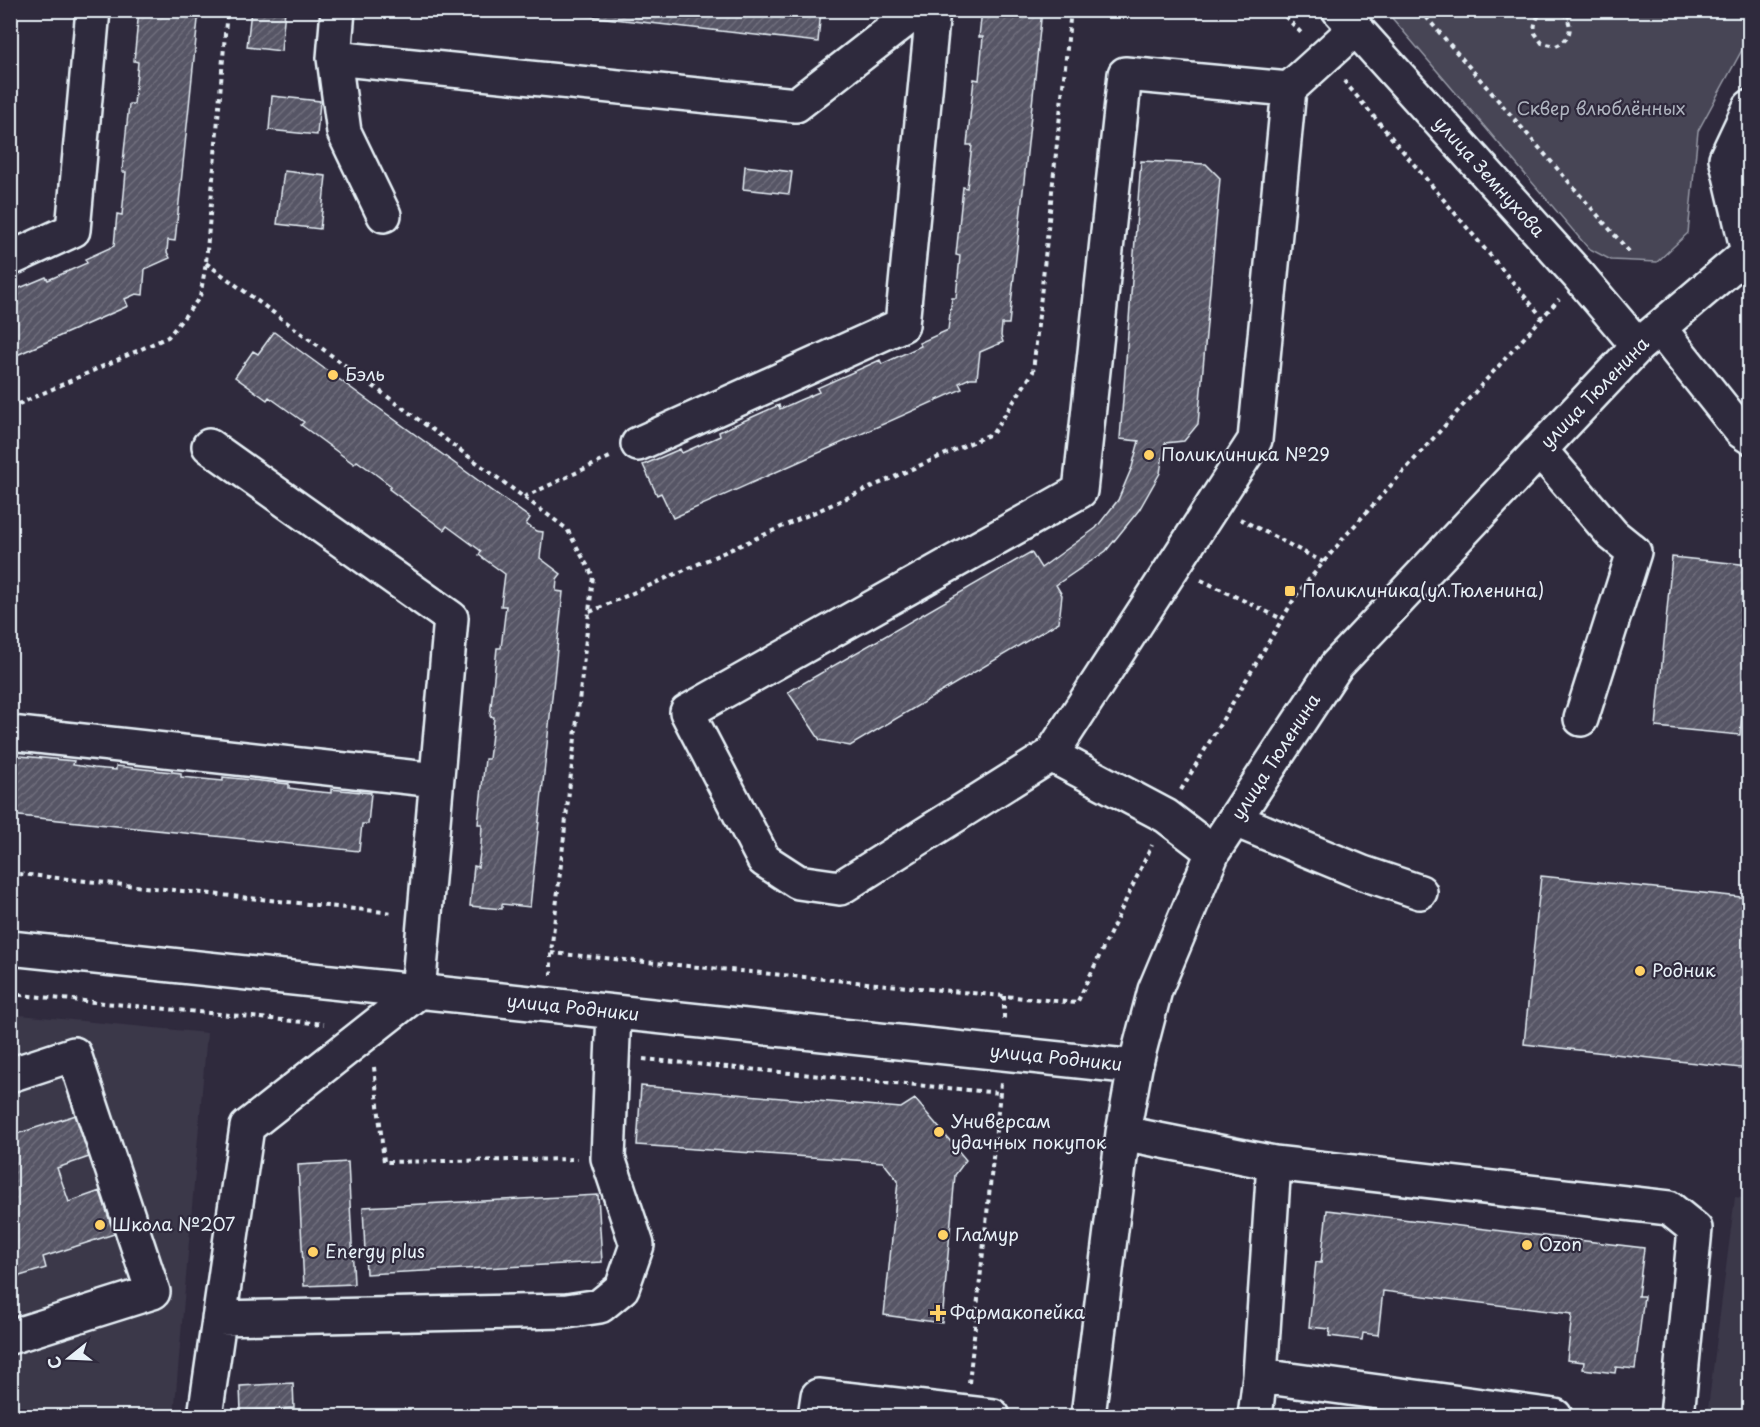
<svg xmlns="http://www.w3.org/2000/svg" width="1760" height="1427" font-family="'Playpen Sans',sans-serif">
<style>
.built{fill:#3b3749}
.park{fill:#464455;stroke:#979aa6;stroke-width:1.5}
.building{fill:url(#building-hatch);stroke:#e8f1f8;stroke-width:1.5}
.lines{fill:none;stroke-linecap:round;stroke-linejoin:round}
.minor-casing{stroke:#e8f1f8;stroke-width:38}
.path{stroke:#e8f1f8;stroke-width:4;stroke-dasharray:4.5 4.5;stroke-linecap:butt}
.minor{stroke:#2f2a3d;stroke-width:33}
.poi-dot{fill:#ffd166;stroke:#2f2a3d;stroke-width:2}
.labels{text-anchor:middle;stroke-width:4.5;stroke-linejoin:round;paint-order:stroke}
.park-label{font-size:18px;fill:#afb4bf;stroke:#2f2a3d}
.street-label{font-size:18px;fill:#e8f1f8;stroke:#2f2a3d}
.poi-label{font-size:18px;fill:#e8f1f8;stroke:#2f2a3d;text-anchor:start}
</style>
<defs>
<pattern id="building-hatch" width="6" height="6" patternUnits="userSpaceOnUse" patternTransform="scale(1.5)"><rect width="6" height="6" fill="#575565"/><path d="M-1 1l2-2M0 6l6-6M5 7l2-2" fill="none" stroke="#6f6e7c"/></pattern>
</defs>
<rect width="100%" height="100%" fill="#2f2a3d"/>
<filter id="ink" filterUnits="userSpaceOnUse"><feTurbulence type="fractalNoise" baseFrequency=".0167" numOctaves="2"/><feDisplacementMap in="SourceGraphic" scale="12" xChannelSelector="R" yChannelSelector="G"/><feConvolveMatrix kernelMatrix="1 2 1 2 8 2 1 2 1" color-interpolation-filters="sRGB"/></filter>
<g filter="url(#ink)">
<!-- built -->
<path class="built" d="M 10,1014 L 207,1033 L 174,1416 L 11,1416 Z
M 1735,1197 L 1749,1199 L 1749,1416 L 1707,1416 Z"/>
<!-- park -->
<path class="park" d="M 1386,11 L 1749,11 L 1749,37 L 1698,131 L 1688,233 L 1657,262 L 1611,260 L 1588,248 Z"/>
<!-- building -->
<path class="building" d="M 139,10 L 199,10 L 175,241 L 168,240 L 167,252 L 170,258 L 145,269 L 143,295 L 136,294 L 125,299 L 128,306 L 10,358 L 10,292 L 46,277 L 48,280 L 87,263 L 85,259 L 114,246 L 117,214 L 122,215 L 124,194 L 126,172 L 122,172 L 129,104 L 134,104 L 138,62 L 134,61 Z
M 251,10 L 285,10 L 281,51 L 247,47 Z
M 535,10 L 821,10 L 818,42 Z
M 982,10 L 1042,10 L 1009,324 L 1002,324 L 1001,336 L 1003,342 L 980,352 L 977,378 L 970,378 L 959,383 L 962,389 L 673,518 L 661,493 L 657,495 L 643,465 L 680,449 L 682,453 L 720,436 L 719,432 L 779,405 L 780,409 L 800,400 L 819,392 L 817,388 L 880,360 L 882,364 L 921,346 L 919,343 L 948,330 L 952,298 L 956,298 L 960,256 L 956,255 L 963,187 L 967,188 L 972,145 L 967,145 L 974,79 L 979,80 L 983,37 L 979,37 Z
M 272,96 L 320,101 L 317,135 L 269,130 Z
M 1141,161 L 1206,164 L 1220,178 L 1198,424 L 1184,441 L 1165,443 L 1160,473 L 1139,510 L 1106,551 L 1056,585 L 1062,595 L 1059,622 L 850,746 L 820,740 L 788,692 L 1031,552 L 1041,568 L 1096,528 L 1118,500 L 1132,467 L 1139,441 L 1120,439 Z
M 745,166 L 792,172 L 789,194 L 743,189 Z
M 284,171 L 326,176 L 320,229 L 277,224 Z
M 274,332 L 530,518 L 526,524 L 536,531 L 543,532 L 540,558 L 561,574 L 557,579 L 556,591 L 563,592 L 530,907 L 502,904 L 502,909 L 470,906 L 474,866 L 478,867 L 481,845 L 482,824 L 478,824 L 485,759 L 489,759 L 494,717 L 490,716 L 497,648 L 501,648 L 506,606 L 501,606 L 505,574 L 479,555 L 481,551 L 447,526 L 444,530 L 389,489 L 391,486 L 374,473 L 357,461 L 354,464 L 301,425 L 304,422 L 269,397 L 267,400 L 235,377 L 253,351 L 258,354 Z
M 1672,557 L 1750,565 L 1750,631 L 1740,735 L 1656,727 Z
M 10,755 L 74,761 L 73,765 L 94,768 L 116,770 L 116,766 L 181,773 L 181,777 L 223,781 L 223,777 L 289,784 L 289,788 L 310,791 L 331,793 L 331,789 L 371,793 L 368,824 L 362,824 L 359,851 L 10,815 Z
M 1541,876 L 1750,898 L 1750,1069 L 1524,1044 Z
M 641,1086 L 901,1108 L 915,1099 L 966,1160 L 955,1175 L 942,1323 L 884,1315 L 898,1181 L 883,1162 L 637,1145 Z
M 76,1115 L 89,1157 L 57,1168 L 69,1202 L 100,1191 L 114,1234 L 43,1257 L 46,1268 L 10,1279 L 10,1136 Z
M 348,1162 L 354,1284 L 304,1286 L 298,1165 Z
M 598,1195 L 602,1262 L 366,1274 L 363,1207 Z
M 1327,1210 L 1644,1248 L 1638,1296 L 1644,1296 L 1635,1369 L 1616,1367 L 1615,1373 L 1583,1369 L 1584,1362 L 1567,1360 L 1572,1314 L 1383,1291 L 1378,1335 L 1363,1333 L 1362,1340 L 1329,1336 L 1330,1329 L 1309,1327 L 1316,1262 L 1321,1263 Z
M 293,1383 L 294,1408 L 241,1411 L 240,1386 Z"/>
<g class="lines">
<defs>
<path id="minor" d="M 338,10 L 334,58 L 344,132 L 384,215
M 1339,10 L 1579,276 L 1638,346
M 334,58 L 796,105 L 918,10
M 1748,252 L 1726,158 L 1750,107
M 10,259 L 73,230 L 93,10
M 1659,328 L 1741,431 L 1750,437
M 638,444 L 902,325 L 933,10
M 1540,450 L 1613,535 L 1634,552 L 1581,719
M 10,733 L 436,780
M 1051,755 L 840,888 L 798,882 L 764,860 L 687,712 L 1080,491 L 1125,74 L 1289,89
M 1235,820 L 1363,873 L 1420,892
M 1213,852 L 1166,816 L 1051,755 L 1255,440 L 1289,89 L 1355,29
M 10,948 L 1135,1067
M 10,1075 L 74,1054 L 153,1292 L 10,1337
M 1123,1133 L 1274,1163 L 1669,1208 L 1695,1229 L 1677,1416
M 1274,1163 L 1260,1376 L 1555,1416
M 219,1318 L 567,1311 L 600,1306 L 622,1288 L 637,1245 L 608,1158 L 614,1012
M 205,1416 L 247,1127 L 418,992 L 451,618 L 209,446
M 815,1416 L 818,1396 L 993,1416
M 1088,1416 L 1123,1133 L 1135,1067 L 1155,990 L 1213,852 L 1336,666 L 1638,346 L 1750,251
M 1255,1416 L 1260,1376"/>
</defs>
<!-- minor casing -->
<use href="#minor" class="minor-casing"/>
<!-- path -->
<path class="path" d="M 1279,10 L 1303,35
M 1420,10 L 1632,255
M 1535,10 L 1539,15
M 1546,10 C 1537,15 1533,23 1535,33 L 1542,43 L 1556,46 C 1573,39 1575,20 1558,10
M 1567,18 L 1576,10
M 1344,81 L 1542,317
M 206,263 L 567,529 L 593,576 L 551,953 L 551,975
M 10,408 L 168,337 L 200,297 L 206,263 L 227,10
M 524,497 L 610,457
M 1240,519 L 1323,562
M 1201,580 L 1282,619
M 590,612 L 993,433 L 1033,372 L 1071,10
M 1181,790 L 1297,594 L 1347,534 L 1559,299
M 10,873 L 394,913
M 551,953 L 1077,1003 L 1152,845
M 10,994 L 324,1024
M 1004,996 L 1004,1022
M 643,1059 L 1000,1093
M 374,1067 L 384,1162 L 577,1159
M 969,1383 L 1001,1083
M 20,1414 L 20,1416"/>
<!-- minor -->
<use href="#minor" class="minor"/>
</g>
</g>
<!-- markers -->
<g class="poi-dot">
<circle cx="333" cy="375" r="6"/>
<circle cx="1149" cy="455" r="6"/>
<rect x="1284" y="585" width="12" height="12" rx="3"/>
<circle cx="1640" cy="971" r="6"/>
<circle cx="939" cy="1132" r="6"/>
<circle cx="100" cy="1225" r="6"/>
<circle cx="943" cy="1235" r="6"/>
<circle cx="1527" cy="1245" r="6"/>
<circle cx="313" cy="1252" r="6"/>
<path d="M935 1304h6v6h6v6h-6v6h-6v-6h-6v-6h6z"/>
</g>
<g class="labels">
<!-- park labels -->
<g class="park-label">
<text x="1601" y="115">Сквер влюблённых</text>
</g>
<!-- street labels -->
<g class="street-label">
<text transform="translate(1489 177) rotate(48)" y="6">улица Земнухова</text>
<text transform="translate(1595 393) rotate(-46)" y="6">улица Тюленина</text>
<text transform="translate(1276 757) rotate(-57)" y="6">улица Тюленина</text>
<text transform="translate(573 1008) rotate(6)" y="6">улица Родники</text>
<text transform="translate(1056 1058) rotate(6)" y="6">улица Родники</text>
</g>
<!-- poi labels -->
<g class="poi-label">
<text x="345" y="381">Бэль</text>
<text x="1161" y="461">Поликлиника №29</text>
<text x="1302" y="597">Поликлиника(ул.Тюленина)</text>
<text x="1652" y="977">Родник</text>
<text x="951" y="1128">Универсам<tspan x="951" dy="21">удачных покупок</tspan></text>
<text x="112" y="1231">Школа №207</text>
<text x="955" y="1241">Гламур</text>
<text x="1539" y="1251">Ozon</text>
<text x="325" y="1258">Energy plus</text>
<text x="950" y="1319">Фармакопейка</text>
</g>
</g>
<!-- margin -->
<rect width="1760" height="1427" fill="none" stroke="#2f2a3d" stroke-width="36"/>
<rect x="18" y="18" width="1724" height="1391" fill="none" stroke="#e8f1f8" stroke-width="2" filter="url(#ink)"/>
<!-- north arrow -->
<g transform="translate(69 1358) rotate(252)" stroke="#2f2a3d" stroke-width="4.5" paint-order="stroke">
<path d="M0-4.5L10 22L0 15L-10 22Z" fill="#e8f1f8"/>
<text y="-9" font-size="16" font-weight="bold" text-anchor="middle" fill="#e8f1f8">С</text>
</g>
</svg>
